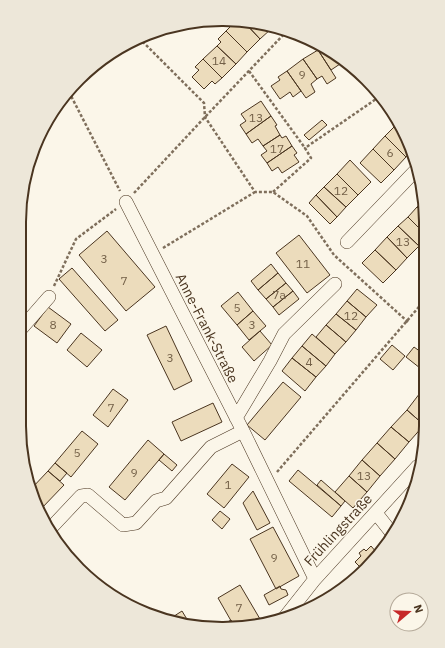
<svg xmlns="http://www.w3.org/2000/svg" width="445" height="648" font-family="'IBM Plex Sans',sans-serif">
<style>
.building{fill:#ecdcbc;stroke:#4a3520}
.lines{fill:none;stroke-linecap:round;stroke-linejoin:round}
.minor-casing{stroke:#4a3520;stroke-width:14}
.path{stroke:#7f6f5c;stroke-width:2.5;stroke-dasharray:3 2;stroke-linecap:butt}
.minor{stroke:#fbf6e9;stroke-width:13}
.labels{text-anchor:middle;stroke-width:3;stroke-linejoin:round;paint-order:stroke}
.number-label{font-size:12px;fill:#725f47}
.street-label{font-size:14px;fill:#4a3520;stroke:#fbf6e9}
.rim{fill:none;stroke:#4a3520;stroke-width:2}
</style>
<rect width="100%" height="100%" fill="#fbf6e9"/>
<!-- building -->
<path class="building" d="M 235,22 L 239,26 L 242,23 L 245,23 L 260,39 L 247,52 L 226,31 Z
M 245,23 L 271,29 L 260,39 Z
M 226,31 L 247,52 L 236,64 L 217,46 L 221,42 L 218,39 Z
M 217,46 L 236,64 L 222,78 L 203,59 Z
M 321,48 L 338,59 L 340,64 L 331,70 L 318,50 Z
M 318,50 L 336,78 L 327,84 L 322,76 L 317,79 L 303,59 Z
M 203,59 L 222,78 L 215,84 L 212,81 L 204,89 L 192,77 L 199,70 L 195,67 Z
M 303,59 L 317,79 L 311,84 L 315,92 L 306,98 L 287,71 Z
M 287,71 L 301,91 L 293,97 L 290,92 L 280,99 L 271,86 L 280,80 L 278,77 Z
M 261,101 L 271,116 L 246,134 L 240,125 L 246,121 L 241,114 Z
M 271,116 L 277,125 L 275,126 L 280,135 L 263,146 L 258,139 L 252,143 L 246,134 Z
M 322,120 L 327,125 L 309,140 L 304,135 Z
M 398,123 L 405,132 L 412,152 L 406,157 L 385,136 Z
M 280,135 L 282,138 L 286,136 L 292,146 L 267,163 L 261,155 L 267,151 L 263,146 Z
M 385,136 L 406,157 L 394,170 L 373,149 Z
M 292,146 L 297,153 L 294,155 L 299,162 L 282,173 L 278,167 L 272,171 L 267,163 Z
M 373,149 L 394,170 L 381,183 L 360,163 Z
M 350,160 L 371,182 L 358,195 L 337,174 Z
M 337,174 L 358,195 L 346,207 L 324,187 Z
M 324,187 L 346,207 L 337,217 L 316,195 Z
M 316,195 L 337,217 L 330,224 L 309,203 Z
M 422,202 L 423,213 L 417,207 Z
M 417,207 L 423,213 L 423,232 L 408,217 Z
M 408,217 L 423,232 L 423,242 L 419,246 L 398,226 Z
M 398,226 L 419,246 L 407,258 L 387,237 Z
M 107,231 L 155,287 L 126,311 L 79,255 Z
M 299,235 L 330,275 L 307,293 L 276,253 Z
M 387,237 L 407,258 L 396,270 L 375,250 Z
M 375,250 L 396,270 L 383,283 L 362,263 Z
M 271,264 L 278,273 L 258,290 L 251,281 Z
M 72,268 L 118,320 L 105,331 L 59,279 Z
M 278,273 L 286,283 L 266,299 L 258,290 Z
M 286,283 L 293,291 L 273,307 L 266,299 Z
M 357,289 L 377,305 L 366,317 L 347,301 Z
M 293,291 L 299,299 L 279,315 L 273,307 Z
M 238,292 L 253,311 L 237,325 L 221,306 Z
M 347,301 L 366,317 L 356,330 L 336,314 Z
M 48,307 L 71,324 L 57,343 L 34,326 Z
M 253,311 L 266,326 L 249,340 L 237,325 Z
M 336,314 L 356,330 L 346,342 L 326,325 Z
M 326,325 L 346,342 L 335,354 L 316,337 Z
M 166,326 L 192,381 L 174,390 L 147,335 Z
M 260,331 L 272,345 L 254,361 L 242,347 Z
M 81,333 L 102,350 L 87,367 L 67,350 Z
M 312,334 L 335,354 L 326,366 L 302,346 Z
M 392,345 L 405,356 L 393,370 L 380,359 Z
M 302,346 L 326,366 L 316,377 L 292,358 Z
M 414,347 L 425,355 L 425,372 L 406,357 Z
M 292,358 L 316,377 L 305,391 L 282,371 Z
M 283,382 L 301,397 L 265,440 L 247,425 Z
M 113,389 L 128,400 L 108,427 L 93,415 Z
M 420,393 L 426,398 L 426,422 L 424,425 L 407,410 Z
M 213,403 L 222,422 L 181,441 L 172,422 Z
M 407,410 L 424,425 L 409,442 L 391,427 Z
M 391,427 L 409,442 L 395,459 L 377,443 Z
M 82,431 L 98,444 L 71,477 L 55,463 Z
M 148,440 L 164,454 L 125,500 L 109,487 Z
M 377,443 L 395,459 L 380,476 L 362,460 Z
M 164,454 L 177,465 L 172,471 L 159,460 Z
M 362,460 L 380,476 L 367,492 L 349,476 Z
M 55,463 L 67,473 L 60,481 L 48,471 Z
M 232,464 L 249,477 L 224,508 L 207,494 Z
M 298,470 L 341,506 L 332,517 L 289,481 Z
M 48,471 L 64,485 L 40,510 L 31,489 Z
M 349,476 L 367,492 L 353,508 L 335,492 Z
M 321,480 L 345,501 L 341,506 L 317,485 Z
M 253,491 L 270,523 L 257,530 L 243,503 Z
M 220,511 L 230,519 L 222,529 L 212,520 Z
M 273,527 L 299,576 L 276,589 L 250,539 Z
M 371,546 L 377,553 L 364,571 L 355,562 L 361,556 L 359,553 L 364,549 L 366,551 Z
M 240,585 L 260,619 L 248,626 L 234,626 L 218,598 Z
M 280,586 L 281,589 L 286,590 L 288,595 L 269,605 L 264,595 Z
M 182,611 L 191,626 L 168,620 Z
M 231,620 L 234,626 L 219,627 Z"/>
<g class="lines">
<defs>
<path id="minor" d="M 126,202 L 243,431 L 315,579
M 347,242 L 417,169
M 21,329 L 49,297
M 236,418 L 270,361 L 284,334 L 335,284
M 376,513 L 391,532
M 49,530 L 81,496 L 88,495 L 123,525 L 136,523 L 156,501 L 166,498 L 211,447 L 243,431
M 285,617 L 315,579 L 418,466"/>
</defs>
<!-- minor casing -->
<use href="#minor" class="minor-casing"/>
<!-- path -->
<path class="path" d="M 139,38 L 204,103 L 205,117 L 255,192 L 273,192 L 307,216 L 334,255 L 408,322
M 249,71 L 305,148
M 69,92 L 120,191
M 273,192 L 311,158 L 305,148 L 379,97
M 134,193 L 205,117 L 286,32
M 163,248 L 255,192
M 54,286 L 76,239 L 116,209
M 277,472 L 424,301"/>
<!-- minor -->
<use href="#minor" class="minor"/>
</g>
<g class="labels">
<!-- number labels -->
<g class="number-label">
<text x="219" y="65">14</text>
<text x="302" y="79">9</text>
<text x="256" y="122">13</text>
<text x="277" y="153">17</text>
<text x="390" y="157">6</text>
<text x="341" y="195">12</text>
<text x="403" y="246">13</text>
<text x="104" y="263">3</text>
<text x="303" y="268">11</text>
<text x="124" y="285">7</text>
<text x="279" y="299">7a</text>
<text x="237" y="312">5</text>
<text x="351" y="320">12</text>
<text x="53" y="329">8</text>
<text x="252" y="329">3</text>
<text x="170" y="362">3</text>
<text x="309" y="366">4</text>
<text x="111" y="412">7</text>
<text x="77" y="457">5</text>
<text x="134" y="477">9</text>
<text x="364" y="480">13</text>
<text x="228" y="489">1</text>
<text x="274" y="562">9</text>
<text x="239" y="612">7</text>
</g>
<!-- street labels -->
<g class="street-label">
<text transform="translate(207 328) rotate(63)" y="5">Anne-Frank-Straße</text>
<text transform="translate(338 530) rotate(-47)" y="5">Frühlingstraße</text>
</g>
</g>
<!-- crop -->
<path d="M0 0H445V648H0ZM222 26H223A196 196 0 0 1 419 222V426A196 196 0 0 1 223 622H222A196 196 0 0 1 26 426V222A196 196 0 0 1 222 26Z" fill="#ede7d9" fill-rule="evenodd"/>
<path class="rim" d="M222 26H223A196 196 0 0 1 419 222V426A196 196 0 0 1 223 622H222A196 196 0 0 1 26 426V222A196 196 0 0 1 222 26Z"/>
<!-- north arrow -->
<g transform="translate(409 612) rotate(71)"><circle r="19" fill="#fbf6e9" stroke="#b4a999"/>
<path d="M0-3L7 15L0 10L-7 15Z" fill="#c62828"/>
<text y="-6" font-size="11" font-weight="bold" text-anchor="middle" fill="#4a3520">N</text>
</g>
</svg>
